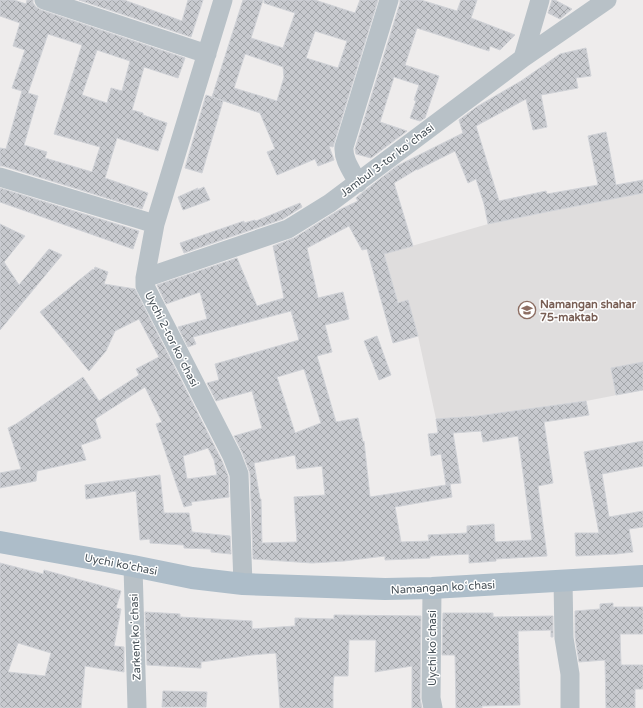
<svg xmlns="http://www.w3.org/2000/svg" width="643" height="708" font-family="'Varela Round',sans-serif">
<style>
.education{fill:#dfdddd}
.building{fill:url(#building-cross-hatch);stroke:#d0d2d7;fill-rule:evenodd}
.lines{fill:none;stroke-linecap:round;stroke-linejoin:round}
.minor{stroke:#b8c1c7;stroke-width:19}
.major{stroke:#adbdc9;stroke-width:22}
.labels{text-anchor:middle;stroke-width:3;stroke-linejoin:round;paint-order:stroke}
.street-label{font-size:11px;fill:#465057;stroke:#fff}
.education-label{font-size:11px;font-weight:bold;fill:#785e54;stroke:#fff;text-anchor:start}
</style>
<defs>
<pattern id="building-cross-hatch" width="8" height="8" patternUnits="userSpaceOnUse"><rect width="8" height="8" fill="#c7c9ce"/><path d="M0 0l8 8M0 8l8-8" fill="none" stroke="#a3a6aa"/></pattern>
</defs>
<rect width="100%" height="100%" fill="#eeecec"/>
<!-- education -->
<path class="education" d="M 643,193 L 643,390 L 586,401 L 527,410 L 478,416 L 436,419 L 418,336 L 408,301 L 398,303 L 384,254 L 488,224 L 551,211 Z"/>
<!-- building -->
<path class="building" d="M 0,0 L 14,0 L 26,4 L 27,0 L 33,0 L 33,3 L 36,7 L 41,10 L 185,58 L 178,78 L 144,67 L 132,110 L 143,113 L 143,115 L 167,123 L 158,151 L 117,138 L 105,178 L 148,193 L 142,209 L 3,166 L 0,166 L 0,148 L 6,149 L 22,91 L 12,88 L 25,50 L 13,46 L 20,23 L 0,16 ZM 48,34 L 82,45 L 54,134 L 100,147 L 92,172 L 45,158 L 47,152 L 24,145 L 38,96 L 28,93 ZM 97,50 L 130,61 L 122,91 L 111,88 L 107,103 L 82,95 Z
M 79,0 L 124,0 L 182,21 L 188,0 L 203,0 L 191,37 Z
M 243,0 L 263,0 L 251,38 L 283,48 L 295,13 L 264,3 L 264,0 L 315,0 L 355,13 L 360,0 L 378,0 L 333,147 L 329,146 L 334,160 L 318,166 L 315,159 L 277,175 L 267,152 L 275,149 L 260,113 L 212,97 ZM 315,31 L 347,41 L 338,68 L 306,58 ZM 245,54 L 283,67 L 284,77 L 277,101 L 234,88 Z
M 400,0 L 421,0 L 457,11 L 461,0 L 477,0 L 471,18 L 515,35 L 500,50 L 490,46 L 489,51 L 417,28 L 405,65 L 439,76 L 425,118 L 420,121 L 410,118 L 416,101 L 414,100 L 419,85 L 394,77 L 380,122 L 407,131 L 371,158 L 356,154 L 355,149 L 400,3 Z
M 552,0 L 555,0 L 572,9 L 560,19 L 548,13 Z
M 586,48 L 591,76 L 576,78 L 578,88 L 541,95 L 547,127 L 533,130 L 526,99 L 476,126 L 499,201 L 546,191 L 547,194 L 598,185 L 588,136 L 606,132 L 616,185 L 643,180 L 643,193 L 551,211 L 488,224 L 484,204 L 476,179 L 468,183 L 455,151 L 417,170 L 417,169 L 394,183 L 413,246 L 384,254 L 398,303 L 408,300 L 418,336 L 393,343 L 367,249 L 362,250 L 349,226 L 307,248 L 318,298 L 343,292 L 349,319 L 325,325 L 332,352 L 317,356 L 336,422 L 358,418 L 363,442 L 364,441 L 370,497 L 446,485 L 441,454 L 431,456 L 428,434 L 438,433 L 436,419 L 478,416 L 586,401 L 589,415 L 544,422 L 553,483 L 538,486 L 547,556 L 496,559 L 496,561 L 469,563 L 469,554 L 430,556 L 430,558 L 385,560 L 385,556 L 344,561 L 312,563 L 253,559 L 250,473 L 242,452 L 234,436 L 262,428 L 252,391 L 216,401 L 207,383 L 219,380 L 215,364 L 299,340 L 291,311 L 193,337 L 196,344 L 188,347 L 178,327 L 207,319 L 200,292 L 166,304 L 157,285 L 237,258 L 257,306 L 284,298 L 273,246 L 294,238 L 339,210 L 358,201 L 356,198 L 363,192 L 397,166 L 463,133 L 459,120 L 478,106 L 521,81 L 560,54 ZM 304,369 L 321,423 L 295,433 L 277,377 ZM 481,431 L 483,442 L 518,436 L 532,540 L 495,542 L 494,524 L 467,526 L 467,533 L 428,535 L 429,541 L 401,542 L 395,507 L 452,497 L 450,484 L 461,483 L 453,433 ZM 295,455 L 297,469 L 322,466 L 325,495 L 294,497 L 297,542 L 262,543 L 261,499 L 260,499 L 254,463 Z
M 206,95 L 223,101 L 202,173 L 185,168 Z
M 204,187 L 210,200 L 183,210 L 178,197 L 198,188 L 197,190 Z
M 0,188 L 139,231 L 133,249 L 0,202 Z
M 300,203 L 302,207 L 283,219 L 184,253 L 180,243 L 244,221 L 244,223 L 255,220 L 256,221 Z
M 0,224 L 25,236 L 4,262 L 19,285 L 49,249 L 62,255 L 0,330 Z
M 95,267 L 108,272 L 104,284 L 135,289 L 222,461 L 228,476 L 229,497 L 191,502 L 192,505 L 184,507 L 156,424 L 162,422 L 145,387 L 95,419 L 101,438 L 81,445 L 86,460 L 37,471 L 36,481 L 0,488 L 0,473 L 21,469 L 8,428 L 16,424 L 83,377 L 99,401 L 139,375 L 136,369 L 159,357 L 139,319 L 115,331 L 106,351 L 89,371 L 40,312 L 93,269 L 94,270 ZM 208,448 L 214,460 L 217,475 L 187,479 L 183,456 Z
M 377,336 L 391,375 L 379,380 L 364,341 Z
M 643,362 L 643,390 L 616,395 L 611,368 Z
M 643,441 L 643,466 L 602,474 L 609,517 L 643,511 L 643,527 L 629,529 L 633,552 L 616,554 L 576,556 L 575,533 L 599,533 L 584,452 Z
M 160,475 L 164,513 L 189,513 L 192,532 L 230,536 L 231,554 L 211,552 L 211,549 L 184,548 L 184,545 L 150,543 L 150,539 L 140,540 L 136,491 L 86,499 L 85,485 Z
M 0,563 L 43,574 L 44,570 L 121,591 L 116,608 L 121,609 L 114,646 L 124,647 L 124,672 L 85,666 L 81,708 L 0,708 ZM 18,643 L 51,653 L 45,676 L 8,672 Z
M 613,603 L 613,607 L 643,607 L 643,634 L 620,634 L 621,665 L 643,665 L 643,689 L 635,689 L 635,708 L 606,708 L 605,660 L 579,662 L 575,637 L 575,611 L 600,609 L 600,604 Z
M 145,612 L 180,614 L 180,617 L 252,621 L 252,629 L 295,626 L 295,618 L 334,619 L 334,615 L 421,616 L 420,698 L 422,708 L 412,708 L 412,666 L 375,672 L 376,640 L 349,640 L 348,676 L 334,676 L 333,688 L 333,708 L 280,708 L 276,653 L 251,655 L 201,662 L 201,668 L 147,665 Z
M 443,613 L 493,613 L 493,617 L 553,616 L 553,637 L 551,637 L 551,630 L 518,631 L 520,705 L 482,706 L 482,708 L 456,708 L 455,655 L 442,655 Z
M 163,691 L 207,692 L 206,707 L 162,707 Z"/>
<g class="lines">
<!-- minor -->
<path class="minor" d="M 44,0 L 207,54
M 223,0 L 155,224 L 145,278 L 145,286 L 232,456 L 239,474 L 243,584
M 523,58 L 540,0
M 0,177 L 155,224
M 358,183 C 352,171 343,160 344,147 L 389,0
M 145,278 L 288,229 L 330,203 L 523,58 L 607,0
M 133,566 L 137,708
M 563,580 L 564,638 L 570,674 L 570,708
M 432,588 L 431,698 L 433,708"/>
<!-- major -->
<path class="major" d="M 0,542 L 133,566 L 192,578 L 243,584 L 385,589 L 432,588 L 643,576"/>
</g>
<!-- icons -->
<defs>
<symbol id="school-ring" viewBox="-11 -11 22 22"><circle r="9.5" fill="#fff" stroke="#8d6e63" stroke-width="1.5"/><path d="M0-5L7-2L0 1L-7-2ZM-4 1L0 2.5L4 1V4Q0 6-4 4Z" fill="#8d6e63"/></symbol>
</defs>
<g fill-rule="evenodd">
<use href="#school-ring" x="517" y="300" width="20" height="20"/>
</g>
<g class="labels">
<!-- street labels -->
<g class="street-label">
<text transform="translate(387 160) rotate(-37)" y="4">Jambul 3-tor koʻchasi</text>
<text transform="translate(172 339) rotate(63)" y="4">Uychi 2-tor koʻchasi</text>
<text transform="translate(121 564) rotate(11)" y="4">Uychi ko'chasi</text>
<text transform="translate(443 587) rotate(-3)" y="4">Namangan koʻchasi</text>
<text transform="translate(135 637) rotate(-92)" y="4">Zarkent koʻchasi</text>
<text transform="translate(432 648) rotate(-90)" y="4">Uychi koʻchasi</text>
</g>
<!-- education labels -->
<g class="education-label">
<text x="540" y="308">Namangan shahar<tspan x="540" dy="13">75-maktab</tspan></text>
</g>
</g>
</svg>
